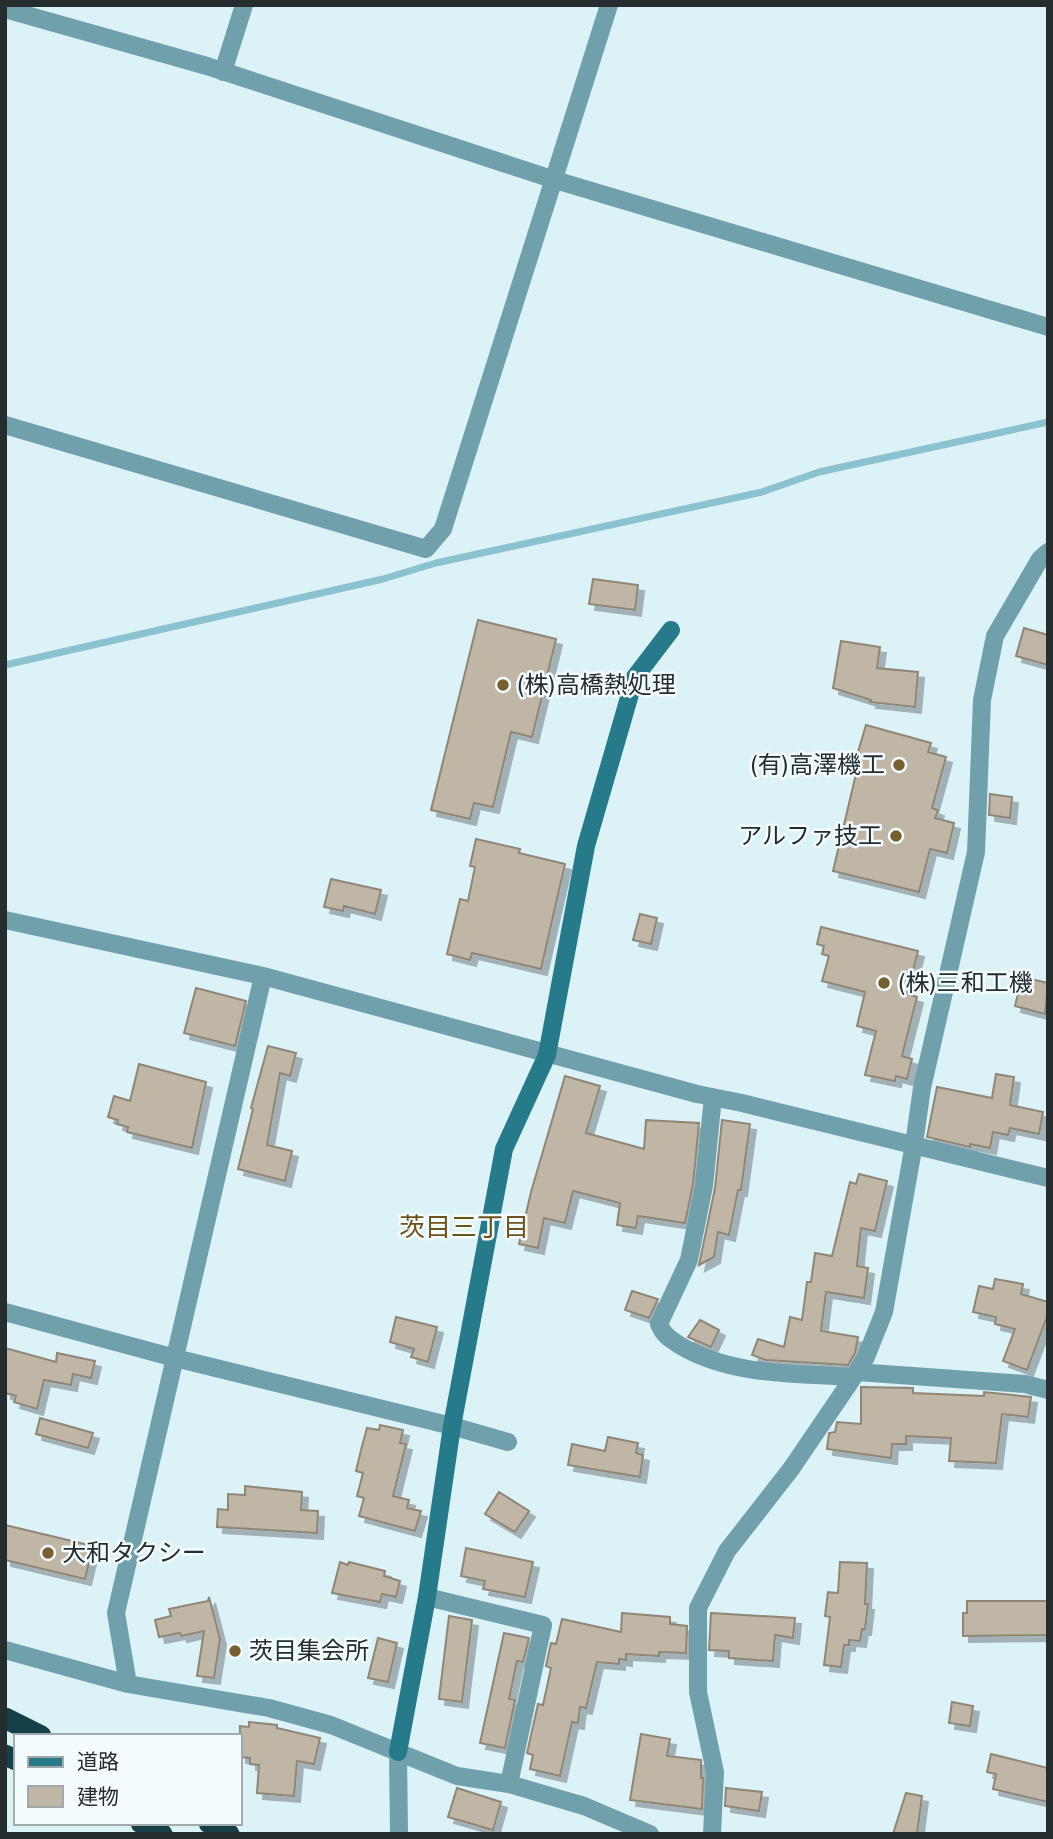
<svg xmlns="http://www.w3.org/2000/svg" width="1053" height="1839" font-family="'Public Sans','Noto Sans JP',sans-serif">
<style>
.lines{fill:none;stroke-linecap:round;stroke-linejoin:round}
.stream{stroke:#8bc2cf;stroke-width:7}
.building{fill:#bfb6a6;stroke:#8f8676;stroke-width:2;filter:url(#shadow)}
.street{stroke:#70a0ab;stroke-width:18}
.secondary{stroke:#267a8a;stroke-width:18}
.highway{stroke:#164048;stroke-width:21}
.poi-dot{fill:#775f2f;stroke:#f3fcfe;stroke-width:2.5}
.labels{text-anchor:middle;stroke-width:5;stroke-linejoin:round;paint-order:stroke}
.poi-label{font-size:24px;fill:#252d2f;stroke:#f3fcfe;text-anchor:start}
.neighbourhood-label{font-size:26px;fill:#6e531b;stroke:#f3fcfe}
</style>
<defs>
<filter id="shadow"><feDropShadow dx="6" dy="6" stdDeviation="0" flood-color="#0004"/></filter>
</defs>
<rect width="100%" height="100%" fill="#dbf2f7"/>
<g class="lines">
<!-- stream -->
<path class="stream" d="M 5,665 L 383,579 L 436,563 L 762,492 L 819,472 L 1048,422"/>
</g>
<!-- building -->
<path class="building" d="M 593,579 L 638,585 L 635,610 L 589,604 Z
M 478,620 L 556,639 L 532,737 L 511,732 L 493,807 L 474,803 L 470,819 L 431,810 Z
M 1024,628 L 1048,635 L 1048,665 L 1016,656 Z
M 841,641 L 880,647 L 877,668 L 918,672 L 915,707 L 870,702 L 871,700 L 833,688 Z
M 866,725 L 931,743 L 928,752 L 946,757 L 932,808 L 938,810 L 935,818 L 954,823 L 947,853 L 930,849 L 919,892 L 833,871 L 856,774 L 852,772 Z
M 990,794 L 1012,797 L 1010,818 L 989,815 Z
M 476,839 L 520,849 L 519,853 L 565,864 L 541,969 L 472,953 L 470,960 L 447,954 L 460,899 L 468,901 L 475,867 L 470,866 Z
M 331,879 L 381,890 L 375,914 L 344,906 L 343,911 L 324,907 Z
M 640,914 L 657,918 L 651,944 L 633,940 Z
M 821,927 L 918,951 L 907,994 L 917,997 L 902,1056 L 912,1059 L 907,1079 L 896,1076 L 895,1081 L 865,1075 L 876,1031 L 857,1026 L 865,992 L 822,981 L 829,956 L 822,954 L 824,946 L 817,944 Z
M 1022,977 L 1048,983 L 1045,1014 L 1015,1006 Z
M 196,988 L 246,1001 L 235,1046 L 184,1033 Z
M 268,1046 L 296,1053 L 290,1076 L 280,1073 L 267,1145 L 292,1151 L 285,1181 L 238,1169 L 253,1109 L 251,1108 Z
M 139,1064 L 206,1082 L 192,1148 L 127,1132 L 128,1127 L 117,1124 L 118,1120 L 108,1117 L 114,1096 L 130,1101 Z
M 996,1074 L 1014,1077 L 1010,1105 L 1043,1112 L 1039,1134 L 1010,1128 L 1008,1135 L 993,1132 L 990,1148 L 970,1144 L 970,1147 L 927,1137 L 937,1087 L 992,1098 Z
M 565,1076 L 600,1086 L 586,1133 L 644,1149 L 646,1120 L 699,1123 L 693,1184 L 685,1223 L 638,1216 L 636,1228 L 617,1225 L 620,1203 L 573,1191 L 565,1223 L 544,1218 L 538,1248 L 519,1244 L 531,1192 Z
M 722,1120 L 750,1124 L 741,1190 L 738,1190 L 729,1235 L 718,1232 L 714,1257 L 699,1265 L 715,1188 Z
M 859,1174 L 887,1181 L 875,1231 L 861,1228 L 857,1266 L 868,1268 L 864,1298 L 826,1292 L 821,1331 L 858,1337 L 855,1353 L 848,1365 L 766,1360 L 752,1355 L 758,1339 L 784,1347 L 790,1317 L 802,1320 L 807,1282 L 811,1282 L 815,1253 L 832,1256 L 850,1182 L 856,1184 Z
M 995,1279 L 1023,1284 L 1021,1294 L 1048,1302 L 1048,1314 L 1027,1370 L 1003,1361 L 1015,1329 L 995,1324 L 996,1317 L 973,1312 L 979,1286 L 993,1289 Z
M 632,1291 L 658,1299 L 649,1318 L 625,1310 Z
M 396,1317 L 437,1327 L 428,1362 L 411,1357 L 414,1349 L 390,1342 Z
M 700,1320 L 719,1330 L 711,1347 L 688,1337 Z
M 5,1348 L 56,1362 L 57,1353 L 95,1361 L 91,1378 L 73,1374 L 71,1385 L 44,1380 L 37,1409 L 14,1402 L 16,1396 L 5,1393 Z
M 861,1387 L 913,1388 L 913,1393 L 984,1396 L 984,1392 L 1031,1397 L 1028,1417 L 1002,1414 L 996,1463 L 949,1461 L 951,1438 L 906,1436 L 906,1444 L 892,1444 L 891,1458 L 827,1449 L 829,1433 L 835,1432 L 837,1422 L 861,1424 Z
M 40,1418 L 93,1433 L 88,1448 L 36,1434 Z
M 380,1425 L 403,1430 L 400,1443 L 406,1444 L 393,1496 L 409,1500 L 407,1508 L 421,1511 L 415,1531 L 359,1516 L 364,1498 L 357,1496 L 363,1473 L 356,1471 L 361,1450 L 367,1428 L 379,1430 Z
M 608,1437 L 638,1443 L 636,1453 L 643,1455 L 640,1477 L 568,1465 L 572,1444 L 605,1451 Z
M 245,1486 L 302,1492 L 301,1510 L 318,1511 L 317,1533 L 217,1527 L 218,1509 L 228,1510 L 228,1494 L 245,1495 Z
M 499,1492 L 529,1511 L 515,1532 L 485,1514 Z
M 5,1525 L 93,1546 L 85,1579 L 5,1560 Z
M 466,1548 L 533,1562 L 525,1597 L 483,1589 L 485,1581 L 461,1576 Z
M 340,1562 L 348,1565 L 349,1562 L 385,1571 L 384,1576 L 400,1581 L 396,1597 L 382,1594 L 380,1602 L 332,1593 Z
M 840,1562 L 867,1563 L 865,1604 L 868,1604 L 865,1629 L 862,1629 L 860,1641 L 849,1640 L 849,1645 L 844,1645 L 841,1667 L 824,1665 L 830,1617 L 825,1616 L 828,1592 L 838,1593 Z
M 209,1597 L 220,1639 L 214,1678 L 197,1676 L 204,1631 L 181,1636 L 180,1633 L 159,1637 L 155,1620 L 171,1616 L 169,1609 L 208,1601 Z
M 967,1601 L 1048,1601 L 1048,1635 L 963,1636 L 963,1613 L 967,1613 Z
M 622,1613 L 670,1617 L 670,1624 L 687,1626 L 686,1653 L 659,1652 L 659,1656 L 626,1654 L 626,1660 L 619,1659 L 619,1664 L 597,1662 L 586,1708 L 580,1707 L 578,1723 L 572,1722 L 560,1776 L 530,1769 L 533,1755 L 527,1753 L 538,1704 L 543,1705 L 551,1668 L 546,1666 L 551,1643 L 556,1644 L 562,1619 L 621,1632 Z
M 711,1613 L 795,1618 L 793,1638 L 775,1635 L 773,1661 L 729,1658 L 729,1651 L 709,1650 Z
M 449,1616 L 472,1620 L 462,1702 L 439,1699 Z
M 504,1633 L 529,1638 L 523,1662 L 517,1661 L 509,1699 L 515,1700 L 505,1748 L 480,1743 Z
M 378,1638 L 397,1643 L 388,1682 L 368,1678 Z
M 952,1702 L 973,1706 L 970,1726 L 949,1723 Z
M 249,1722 L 277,1725 L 277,1728 L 320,1738 L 314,1764 L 297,1761 L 294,1796 L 257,1793 L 259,1765 L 250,1764 L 250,1758 L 240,1757 L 240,1726 L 249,1727 Z
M 641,1734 L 670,1739 L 667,1756 L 701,1760 L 701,1778 L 703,1778 L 702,1809 L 630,1800 Z
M 991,1754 L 1048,1768 L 1048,1802 L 993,1789 L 996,1774 L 987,1772 Z
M 457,1788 L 501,1802 L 493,1830 L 448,1817 Z
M 726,1788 L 762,1792 L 759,1811 L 725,1806 Z
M 906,1793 L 922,1796 L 917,1834 L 893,1834 Z"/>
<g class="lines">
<!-- street -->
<path class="street" d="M 5,9 L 207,66 L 555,180 L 1048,327
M 223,72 L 244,5
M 5,425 L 426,549 L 443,529 L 609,5
M 5,920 L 263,976 L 697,1094 L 742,1103 L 1048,1178
M 713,1097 L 704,1186 L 689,1260 L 659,1324 C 664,1336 670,1339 681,1346 C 732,1376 794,1373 852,1377
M 5,1312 L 175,1358 L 452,1426 L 508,1442
M 857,1372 L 1025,1384 L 1048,1390
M 427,1597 L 543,1625 L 509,1784
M 5,1650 L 128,1684 L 269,1708 L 331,1725 L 457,1776 L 509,1784 L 584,1806 L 650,1834
M 128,1684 L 116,1613 L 263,976
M 398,1752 L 399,1834
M 712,1834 L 715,1772 L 698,1692 L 698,1608 L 727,1551 L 791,1469 L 857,1372 L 866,1357 L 884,1312 L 914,1144 L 922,1088 L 976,852 L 982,700 L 995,636 L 1040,559 L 1048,552"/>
<!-- secondary -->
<path class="secondary" d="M 398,1752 L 427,1597 L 452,1426 L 504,1149 L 547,1055 L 586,846 L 635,677 L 671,630"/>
<!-- highway -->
<path class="highway" d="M 5,1718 L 41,1736
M 5,1755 L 16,1760
M 141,1823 L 162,1834
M 209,1823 L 229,1834"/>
</g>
<!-- markers -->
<g class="poi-dot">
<circle cx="503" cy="685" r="7"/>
<circle cx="899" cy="765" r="7"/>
<circle cx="896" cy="836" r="7"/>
<circle cx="884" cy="983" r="7"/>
<circle cx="48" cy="1553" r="7"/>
<circle cx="235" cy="1651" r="7"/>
</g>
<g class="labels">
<!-- poi labels -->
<g class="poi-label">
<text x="517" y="693">(株)高橋熱処理</text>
<text x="885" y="773" text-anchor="end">(有)高澤機工</text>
<text x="882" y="844" text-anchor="end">アルファ技工</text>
<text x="898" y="991">(株)三和工機</text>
<text x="62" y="1561">大和タクシー</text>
<text x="249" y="1659">茨目集会所</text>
</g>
<!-- neighbourhood labels -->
<g class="neighbourhood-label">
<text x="464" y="1236">茨目三丁目</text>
</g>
</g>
<!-- border -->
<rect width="1053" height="1839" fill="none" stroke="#252d2f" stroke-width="14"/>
<!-- legend -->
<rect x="14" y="1734" width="228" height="91" fill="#f3fcfe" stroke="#a1a9ab" stroke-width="2"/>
<rect x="28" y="1757" width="35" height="10" fill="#267a8a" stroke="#a1a9ab" stroke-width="2"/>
<text x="77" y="1769" font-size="21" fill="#252d2f">道路</text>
<rect x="28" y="1786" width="35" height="21" fill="#bfb6a6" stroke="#a1a9ab" stroke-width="2"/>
<text x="77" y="1804" font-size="21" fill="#252d2f">建物</text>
</svg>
